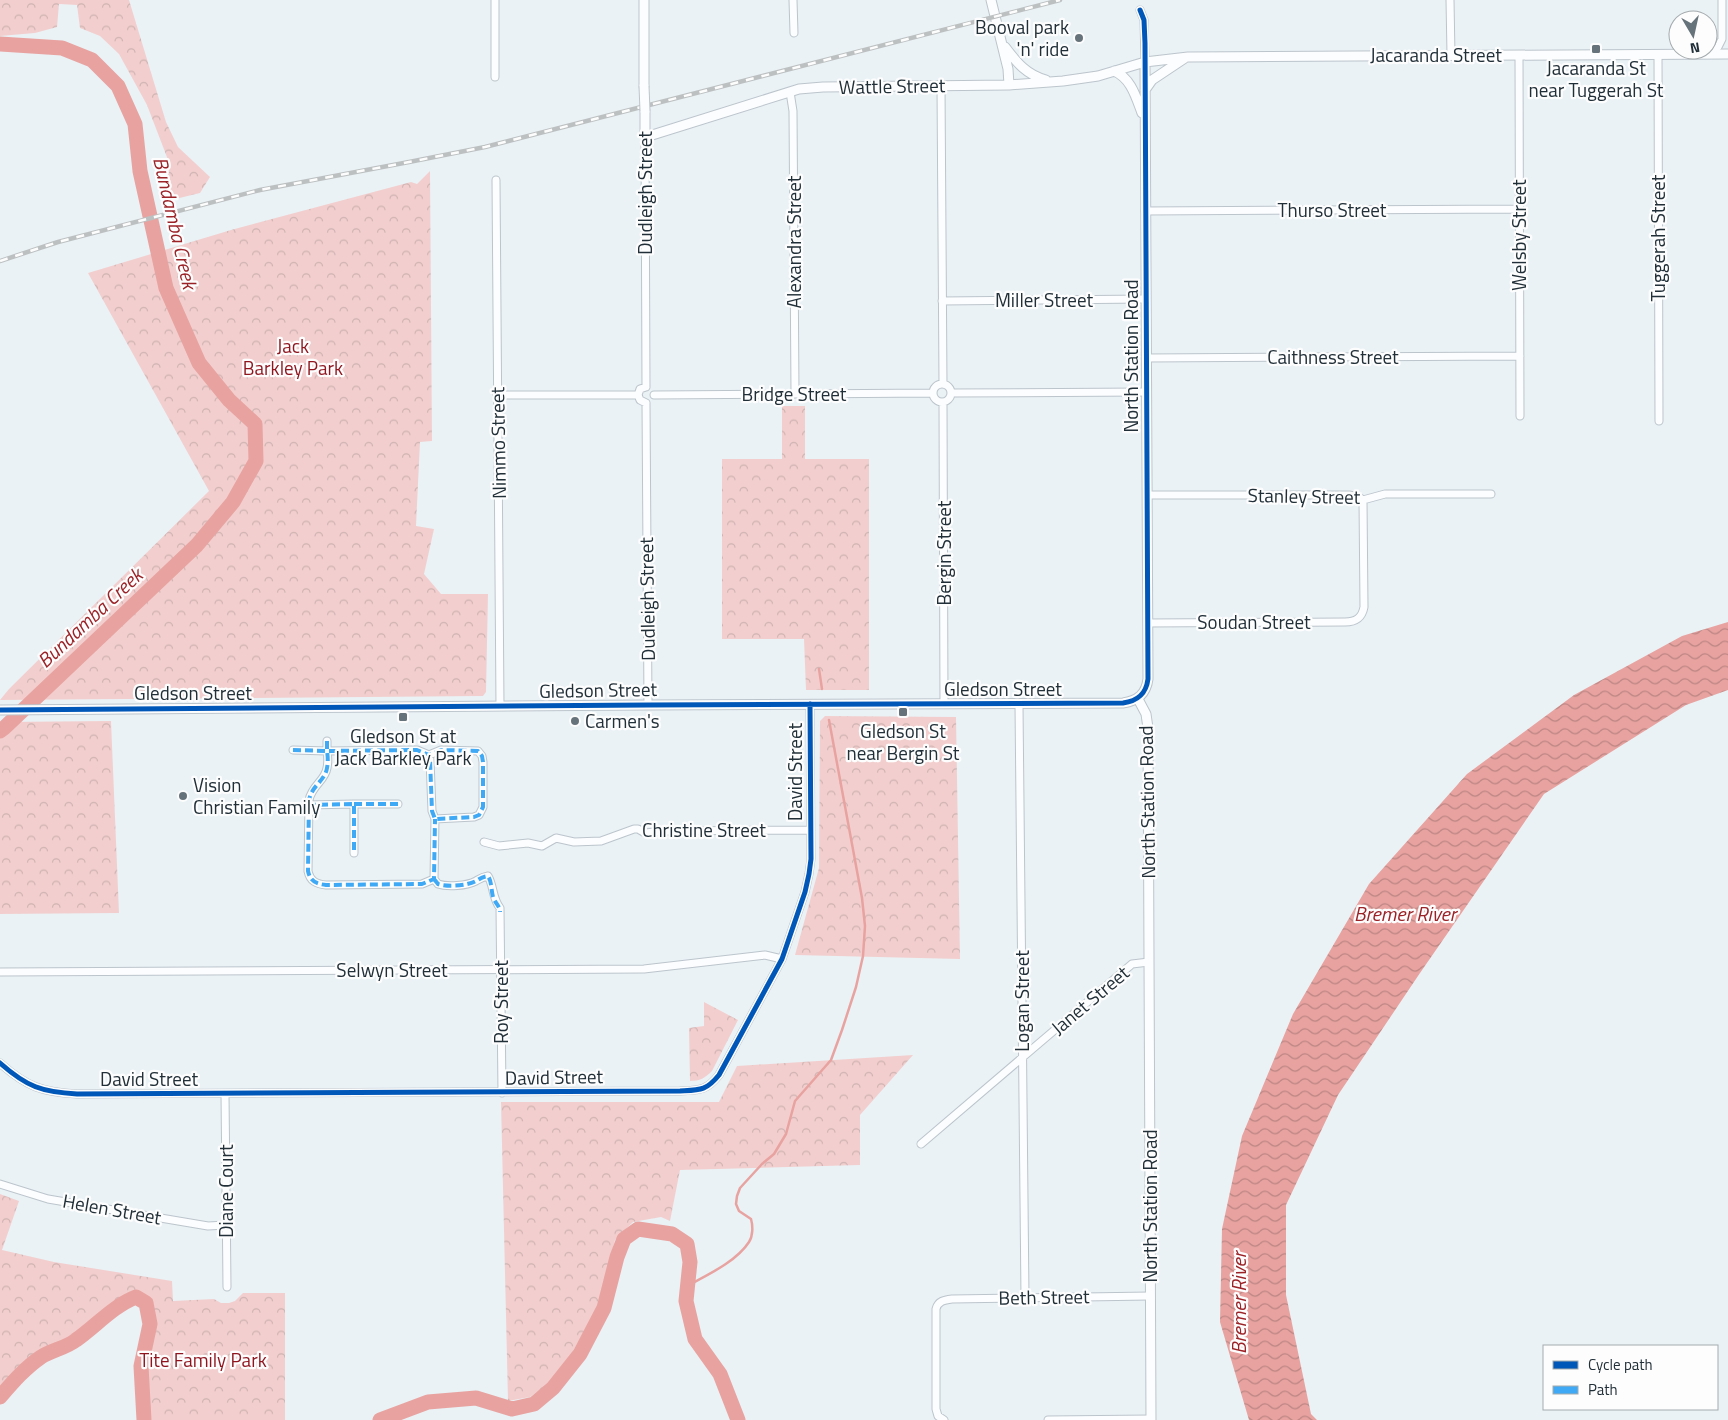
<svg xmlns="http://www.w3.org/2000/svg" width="1728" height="1420" font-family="'Titillium Web',sans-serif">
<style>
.forest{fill:url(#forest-crowns)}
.water{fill:url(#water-waves)}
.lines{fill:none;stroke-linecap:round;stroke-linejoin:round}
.stream{stroke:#e8a3a0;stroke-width:2.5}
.river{stroke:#e8a3a0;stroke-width:15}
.street-casing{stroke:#bcc5cc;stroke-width:9}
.secondary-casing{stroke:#bcc5cc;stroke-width:11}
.street{stroke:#fcfdfe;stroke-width:7}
.secondary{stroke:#fcfdfe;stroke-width:9}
.rail-casing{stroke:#bdc0c1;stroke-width:4.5}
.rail{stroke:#fdfdfd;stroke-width:2.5;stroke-dasharray:8;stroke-linecap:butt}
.secondary-bridge-casing{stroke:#bcc5cc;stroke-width:11;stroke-linecap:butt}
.secondary-bridge{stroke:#fcfdfe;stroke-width:9}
.quiet{stroke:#3fa9f5;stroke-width:4;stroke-dasharray:8 4;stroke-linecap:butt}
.cycleway-casing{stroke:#fdfdfd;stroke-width:8}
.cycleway{stroke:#0057b8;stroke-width:5}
.poi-dot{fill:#67737a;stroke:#fdfdfd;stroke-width:2}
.labels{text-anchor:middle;stroke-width:4.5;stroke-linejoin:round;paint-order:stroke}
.poi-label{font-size:19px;fill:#212f38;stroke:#fdfdfd}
.street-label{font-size:19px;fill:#212f38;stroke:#fdfdfd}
.park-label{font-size:19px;fill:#8f141e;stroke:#fdfdfd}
.water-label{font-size:20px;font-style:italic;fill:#9b2227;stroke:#fdfdfd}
</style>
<defs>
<pattern id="forest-crowns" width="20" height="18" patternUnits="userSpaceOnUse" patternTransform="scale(1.25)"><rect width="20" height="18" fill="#f2cfce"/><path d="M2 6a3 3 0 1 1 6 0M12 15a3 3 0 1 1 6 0" fill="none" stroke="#cfb2b2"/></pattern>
<pattern id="water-waves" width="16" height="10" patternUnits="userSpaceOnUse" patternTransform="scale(1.25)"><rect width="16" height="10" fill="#e8a3a0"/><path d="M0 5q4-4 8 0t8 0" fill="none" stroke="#bc8583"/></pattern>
</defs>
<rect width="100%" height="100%" fill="#eaf2f6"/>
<!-- forest -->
<path class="forest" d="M 0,0 L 129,0 L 166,122 L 178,147 L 210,177 L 200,193 L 163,202 L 170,165 L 147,105 L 119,54 L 100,36 L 80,28 L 77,5 L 59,4 L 57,27 L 35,33 L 0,36 Z
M 430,171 L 432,441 L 420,442 L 416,526 L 434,529 L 424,574 L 441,594 L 488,594 L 486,692 L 483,696 L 0,700 L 9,689 L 209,491 L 88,273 L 231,230 L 411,182 L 417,184 Z
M 782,406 L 805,406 L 805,459 L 869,459 L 869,690 L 806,690 L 804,639 L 722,639 L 722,459 L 782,459 Z
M 825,716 L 956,717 L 960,959 L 795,955 L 819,868 L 820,721 Z
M 111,721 L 119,913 L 0,914 L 0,722 Z
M 704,1002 L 738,1020 L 712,1071 C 705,1078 700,1081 690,1081 L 689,1028 L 704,1026 Z
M 913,1055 L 860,1115 L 860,1165 L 680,1170 L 670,1221 L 661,1217 L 633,1222 L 615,1240 L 597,1308 L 572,1353 L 549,1383 L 530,1397 L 508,1401 L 501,1102 L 719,1102 L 737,1066 Z
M 0,1194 L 19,1201 L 2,1250 L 54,1262 L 172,1281 L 173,1301 L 214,1299 L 221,1303 L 229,1303 L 235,1301 L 243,1293 L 285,1293 L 285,1420 L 144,1420 L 141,1366 L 150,1324 L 146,1303 L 136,1297 C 113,1306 96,1326 76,1340 C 66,1348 52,1350 41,1357 C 25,1368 13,1383 0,1397 Z"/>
<!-- water -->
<path class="water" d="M 1728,622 L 1728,690 L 1686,705 L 1544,794 L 1420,973 L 1338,1095 L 1286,1205 L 1286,1295 L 1311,1414 L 1317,1420 L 1249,1420 L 1220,1322 L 1222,1229 L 1242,1136 L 1293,1014 L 1369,884 L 1467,774 L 1574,695 L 1682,636 Z"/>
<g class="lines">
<!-- stream -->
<path class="stream" d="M 819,669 L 822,689
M 687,1286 C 707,1275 736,1262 749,1242 C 753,1236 753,1226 751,1219 L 739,1211 L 736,1204 L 737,1196 L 740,1188 L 762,1164 L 774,1154 L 786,1134 L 795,1101 L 831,1060 L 842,1030 L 856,987 L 863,956 L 865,926 L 862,898 L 829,720"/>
<!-- river -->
<path class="river" d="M 0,44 L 62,48 L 92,60 L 118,86 L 135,124 L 140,171 L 166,288 L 199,363 L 229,400 L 255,424 L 256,461 L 233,502 L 197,545 L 4,728 L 0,731
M 0,1397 C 13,1382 25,1368 41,1357 C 52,1350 66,1348 76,1340 C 96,1326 113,1306 136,1297 L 146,1303 L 150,1324 L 141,1366 L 144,1420
M 380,1420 L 428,1402 L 476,1398 L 512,1409 L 534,1404 L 553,1388 L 580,1354 L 604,1308 L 617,1257 L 624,1239 L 638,1229 L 672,1234 L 687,1244 L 690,1262 L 686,1301 L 695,1339 L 720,1374 L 738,1420"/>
<defs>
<path id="street" d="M 793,0 L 794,33
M 1450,0 L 1451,55
M 1140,10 L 1144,20 L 1145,62
M 1658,54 L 1659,421
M 1708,54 L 1718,47 L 1722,39 L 1722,0
M 1519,55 L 1520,416
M 495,77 L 495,0
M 941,86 L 943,384
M 790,92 L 793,111 L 795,393
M 645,136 L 646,387
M 496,180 L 500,706
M 1145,211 L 1519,209
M 942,301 L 1146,299
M 1146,358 L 1520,356
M933 393a9 9 0 1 1 18 0a9 9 0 1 1-18 0Z
M 646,387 L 640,389 L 638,395 L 640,400 L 646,403
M 951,393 L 1146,392
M 497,395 L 638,395
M 654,395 L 933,393
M 943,402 L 944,704
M 646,403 L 648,705
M 1147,495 L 1349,495 L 1359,497 L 1363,500 L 1385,494 L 1491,494
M 1148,623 L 1345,622 C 1356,622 1362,618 1364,607 L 1363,500
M 1019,705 L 1025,1298
M 327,741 L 327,751 L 417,750 L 429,755 L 430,760 L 432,811 L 435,819 L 474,817 L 479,815 L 483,807 L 483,762 L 482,756 L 478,751 L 441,750 L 429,755
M 293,750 L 327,751 C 328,757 328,763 327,768 C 325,781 312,785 309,800 L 308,871 C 310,881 316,884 326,885 L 422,884 L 434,879 L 435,819
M 354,804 L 398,804
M 308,805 L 354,804 L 354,853
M 484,842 L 499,846 L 528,843 L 542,846 L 556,838 L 574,842 L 601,841 L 634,829 L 638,829 L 645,833 L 665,831 L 811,830
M 434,879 L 438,884 C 447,887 467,886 476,881 C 481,878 482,877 488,876 C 494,886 492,898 500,908 L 502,1093
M 0,972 L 644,969 L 765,955 L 782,959
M 0,1063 C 27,1087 42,1092 77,1094 L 680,1091 C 700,1090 706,1091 719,1075 L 782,959 L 805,892 L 809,874 L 811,859 L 810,704
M 225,1094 L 227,1287
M 921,1144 L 1132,964 L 1149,962
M 0,1184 L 48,1199 L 208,1226 L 226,1225
M 944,1420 L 938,1416 L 936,1409 L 936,1309 C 938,1301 944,1300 952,1299 L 1150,1296
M 1048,1420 L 1151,1419"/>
<path id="secondary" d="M 644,0 L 644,86
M 991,0 L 1008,69 L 1009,85
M 1005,47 C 1017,63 1027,75 1046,80
M 1114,71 C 1131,78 1136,97 1142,113
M 1145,90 L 1152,80 L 1185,58
M 645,111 L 645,136 L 649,136 L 799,89 L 823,87 L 1009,85 L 1063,81 L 1098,76 L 1145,62 L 1188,57 L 1728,54
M 1138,699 L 1146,714 L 1148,728 L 1151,1420
M 0,710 L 648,705 L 1123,703 C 1138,701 1146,694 1148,679 L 1145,62"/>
</defs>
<!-- street casing -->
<use href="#street" class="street-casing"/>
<!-- secondary casing -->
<use href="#secondary" class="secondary-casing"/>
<!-- street -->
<use href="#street" class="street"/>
<!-- secondary -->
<use href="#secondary" class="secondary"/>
<defs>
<path id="rail" d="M 0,261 L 58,242 L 260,190 L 409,162 L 485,147 L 1060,0"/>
</defs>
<!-- rail casing -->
<use href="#rail" class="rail-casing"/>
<!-- rail -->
<use href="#rail" class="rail"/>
<defs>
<path id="secondary-bridge" d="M 644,86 L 645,111"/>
</defs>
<!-- secondary-bridge casing -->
<use href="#secondary-bridge" class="secondary-bridge-casing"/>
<!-- secondary-bridge -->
<use href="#secondary-bridge" class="secondary-bridge"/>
<!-- quiet -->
<path class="quiet" d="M 327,741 L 327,751 L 417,750 L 429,755 L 430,760 L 432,811 L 435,819 L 474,817 L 479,815 L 483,807 L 483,762 L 482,756 L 478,751 L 441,750 L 429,755
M 293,750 L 327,751 C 328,757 328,763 327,768 C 325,781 312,785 309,800 L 308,871 C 310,881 316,884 326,885 L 422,884 L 434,879 L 435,819
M 354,804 L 398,804
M 308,805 L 354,804 L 354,853
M 434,879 L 438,884 C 447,887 467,886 476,881 C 481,878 482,877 488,876 C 492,882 491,890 493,897 C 495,903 500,906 500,912"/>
<defs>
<path id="cycleway" d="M 0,710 L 648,705 L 1123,703 C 1138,701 1146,694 1148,679 L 1145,43 L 1144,20 L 1140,10
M 0,1063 C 27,1087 42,1092 77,1094 L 680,1091 C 700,1090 706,1091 719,1075 L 782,959 L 805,892 L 809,874 L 811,859 L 810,704"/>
</defs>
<!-- cycleway casing -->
<use href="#cycleway" class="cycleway-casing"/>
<!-- cycleway -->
<use href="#cycleway" class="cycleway"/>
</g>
<!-- markers -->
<g class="poi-dot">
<circle cx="1079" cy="38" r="5"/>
<rect x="1591" y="44" width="10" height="10" rx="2.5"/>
<rect x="898" y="707" width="10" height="10" rx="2.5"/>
<rect x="398" y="712" width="10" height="10" rx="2.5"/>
<circle cx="575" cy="721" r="5"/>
<circle cx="183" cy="796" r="5"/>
</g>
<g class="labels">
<!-- poi labels -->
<g class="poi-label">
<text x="1069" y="34" text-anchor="end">Booval park<tspan x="1069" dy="22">'n' ride</tspan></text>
<text x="1596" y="75">Jacaranda St<tspan x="1596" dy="22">near Tuggerah St</tspan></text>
<text x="585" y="728" text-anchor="start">Carmen's</text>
<text x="903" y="738">Gledson St<tspan x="903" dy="22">near Bergin St</tspan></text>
<text x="403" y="743">Gledson St at<tspan x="403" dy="22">Jack Barkley Park</tspan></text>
<text x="193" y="792" text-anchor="start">Vision<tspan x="193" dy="22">Christian Family</tspan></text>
</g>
<!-- street labels -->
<g class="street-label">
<text x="1436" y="62">Jacaranda Street</text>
<text transform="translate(892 86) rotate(-1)" y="7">Wattle Street</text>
<text transform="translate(645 193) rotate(-90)" y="7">Dudleigh Street</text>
<text x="1332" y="217">Thurso Street</text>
<text transform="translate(1519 235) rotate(-90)" y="7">Welsby Street</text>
<text transform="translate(1658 238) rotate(-90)" y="7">Tuggerah Street</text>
<text transform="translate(794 242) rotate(-90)" y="7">Alexandra Street</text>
<text x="1044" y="307">Miller Street</text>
<text transform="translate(1131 356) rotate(-90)" y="7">North Station Road</text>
<text x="1333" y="364">Caithness Street</text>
<text x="794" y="401">Bridge Street</text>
<text transform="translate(498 443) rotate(-91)" y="7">Nimmo Street</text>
<text transform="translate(1304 496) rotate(1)" y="7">Stanley Street</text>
<text transform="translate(944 553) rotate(-90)" y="7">Bergin Street</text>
<text transform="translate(647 599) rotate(-91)" y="7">Dudleigh Street</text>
<text x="1254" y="629">Soudan Street</text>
<text x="1003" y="696">Gledson Street</text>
<text transform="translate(598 690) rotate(-1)" y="7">Gledson Street</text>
<text x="193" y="700">Gledson Street</text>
<text transform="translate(795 772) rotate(-90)" y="7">David Street</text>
<text transform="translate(1147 802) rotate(-91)" y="7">North Station Road</text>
<text x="704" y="837">Christine Street</text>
<text x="392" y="977">Selwyn Street</text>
<text transform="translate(1090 1000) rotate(-40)" y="7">Janet Street</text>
<text transform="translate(1022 1001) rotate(-90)" y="7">Logan Street</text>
<text transform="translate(501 1002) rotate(-90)" y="7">Roy Street</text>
<text transform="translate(554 1077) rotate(-1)" y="7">David Street</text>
<text x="149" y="1086">David Street</text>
<text transform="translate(226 1191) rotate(-90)" y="7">Diane Court</text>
<text transform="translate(1150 1206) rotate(-90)" y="7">North Station Road</text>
<text transform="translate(112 1209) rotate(10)" y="7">Helen Street</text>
<text transform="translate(1044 1297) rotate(-1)" y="7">Beth Street</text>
</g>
<!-- park labels -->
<g class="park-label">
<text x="293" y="353">Jack<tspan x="293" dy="22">Barkley Park</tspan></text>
<text x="203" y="1367">Tite Family Park</text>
</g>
<!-- water labels -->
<g class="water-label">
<text transform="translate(175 223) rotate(77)" y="7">Bundamba Creek</text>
<text transform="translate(90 618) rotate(-43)" y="7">Bundamba Creek</text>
<text x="1405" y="921">Bremer River</text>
<text transform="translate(1239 1303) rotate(-90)" y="7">Bremer River</text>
</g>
</g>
<!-- legend -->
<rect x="1543" y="1345" width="175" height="65" fill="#fdfdfd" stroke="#a5abae"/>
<rect x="1553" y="1361" width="25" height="8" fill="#0057b8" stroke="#a5abae"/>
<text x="1588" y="1370" font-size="15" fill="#212f38">Cycle path</text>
<rect x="1553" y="1386" width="25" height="8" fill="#3fa9f5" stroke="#a5abae"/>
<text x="1588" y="1395" font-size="15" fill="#212f38">Path</text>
<!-- north arrow -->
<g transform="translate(1693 35) rotate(171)"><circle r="24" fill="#fdfdfd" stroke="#a5abae"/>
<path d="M0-4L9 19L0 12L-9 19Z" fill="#67737a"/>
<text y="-8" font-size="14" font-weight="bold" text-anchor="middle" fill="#212f38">N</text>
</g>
</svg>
